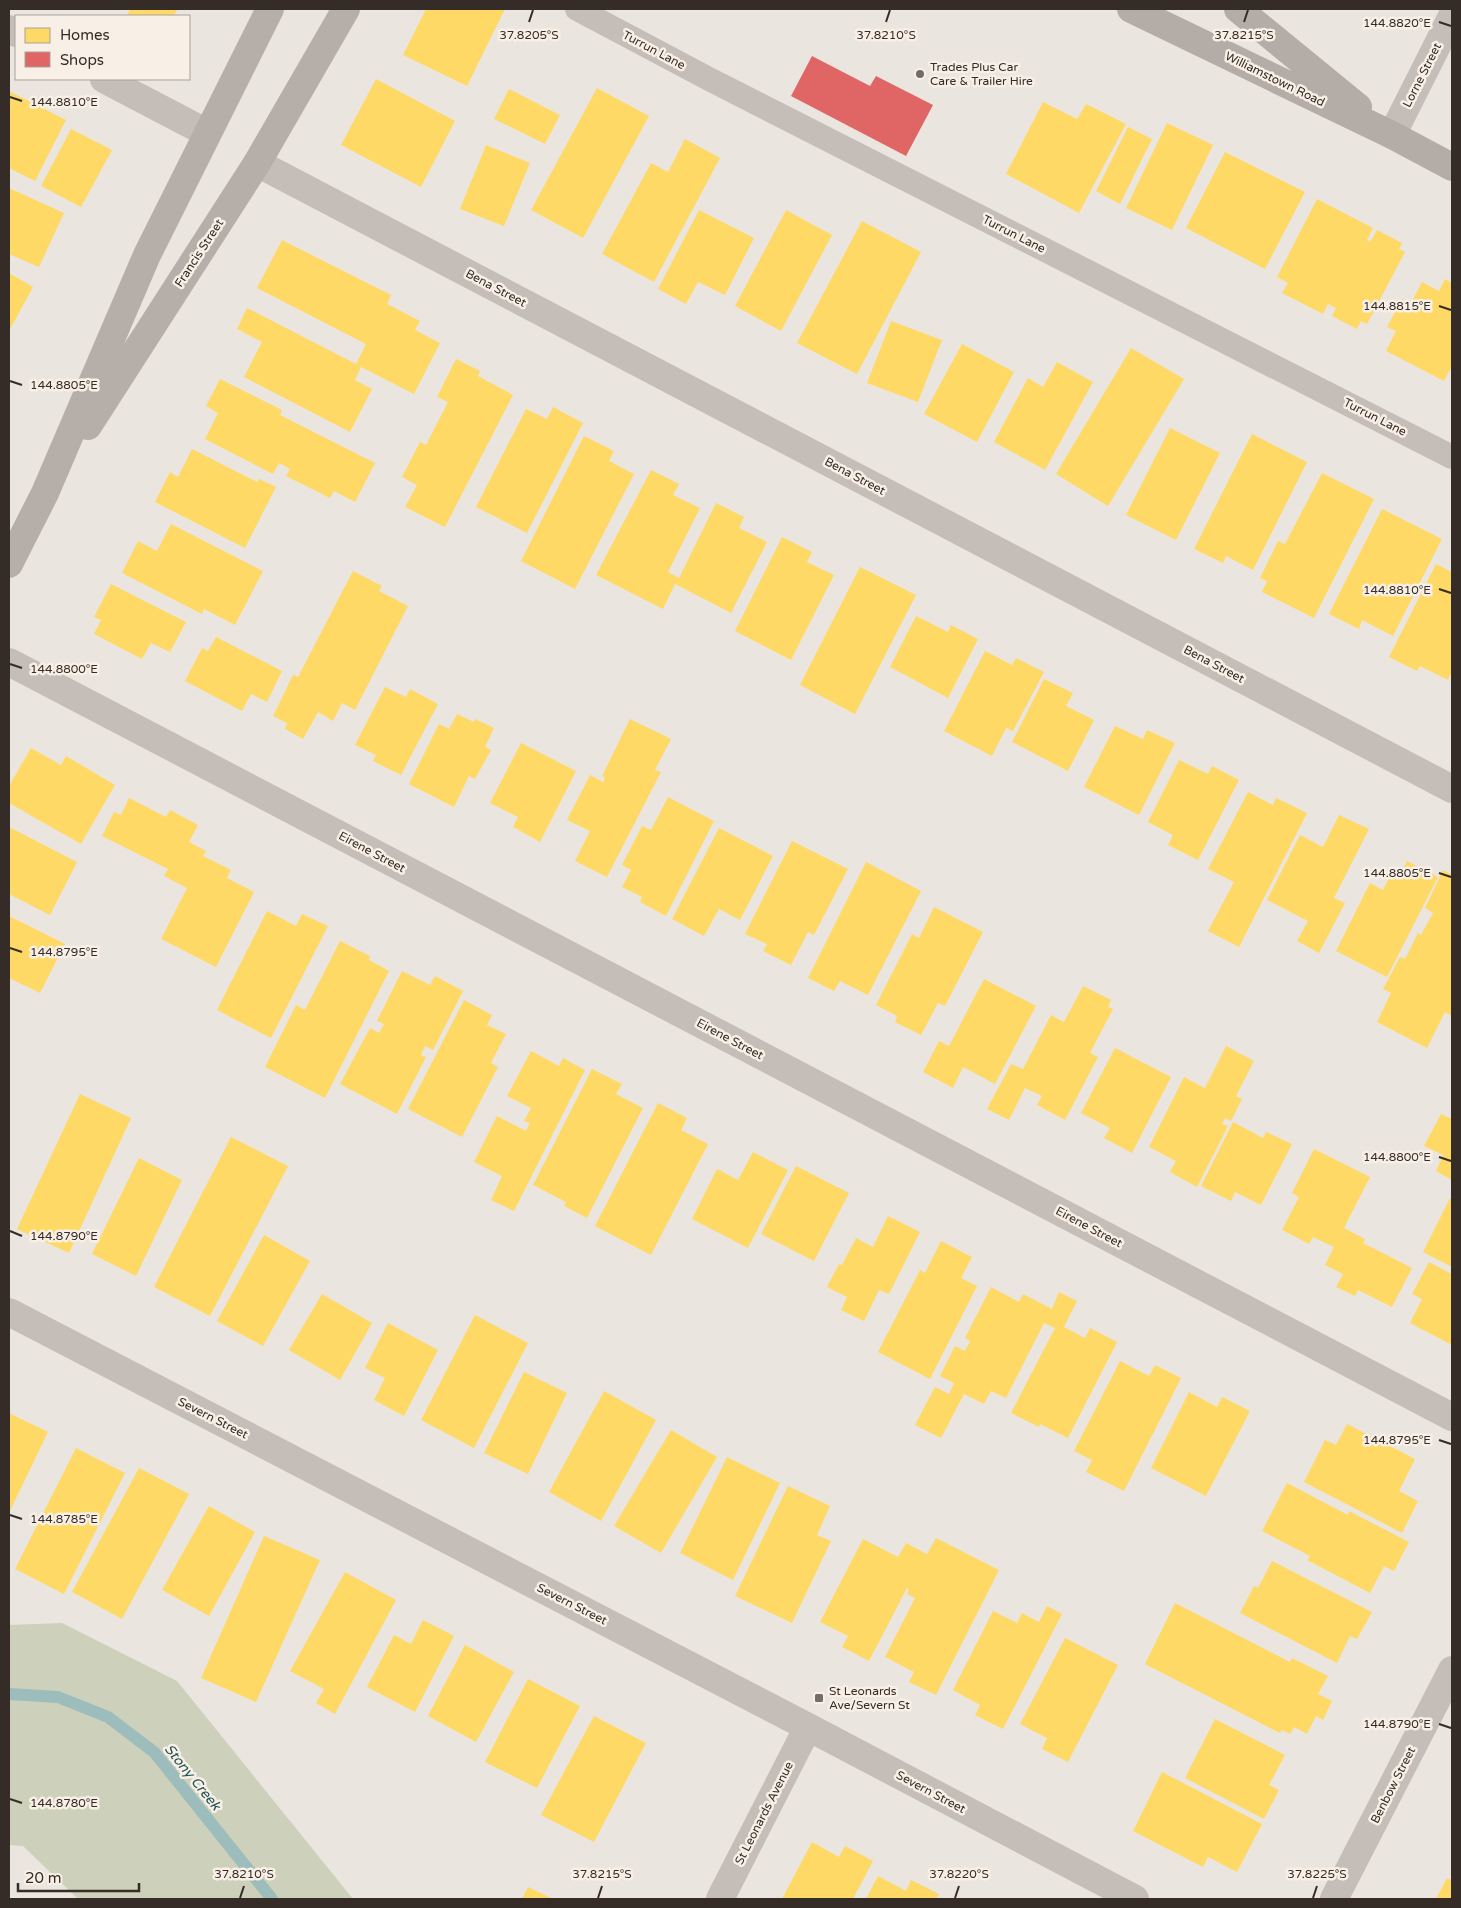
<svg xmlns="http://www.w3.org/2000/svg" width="1461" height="1908" font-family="'Varela Round',sans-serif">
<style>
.green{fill:#cdd0ba}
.homes{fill:#ffd966}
.shops{fill:#e06666}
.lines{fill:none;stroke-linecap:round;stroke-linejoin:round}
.stream{stroke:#9cbdbc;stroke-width:12}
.service{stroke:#c4bdb8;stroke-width:24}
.minor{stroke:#c4bdb8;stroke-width:28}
.secondary{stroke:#b5aea9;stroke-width:28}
.primary{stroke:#b3aca7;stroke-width:28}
.ticks{fill:none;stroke:#352b27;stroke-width:2}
.poi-dot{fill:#756c67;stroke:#f8f0e6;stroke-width:2}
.labels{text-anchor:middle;stroke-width:5;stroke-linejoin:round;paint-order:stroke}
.street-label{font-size:12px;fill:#352b27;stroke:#f8f0e6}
.poi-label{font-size:12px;fill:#352b27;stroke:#f8f0e6;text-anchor:start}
.water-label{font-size:14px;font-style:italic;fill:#1e5254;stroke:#f8f0e6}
.ticks-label{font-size:12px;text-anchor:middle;fill:#352b27;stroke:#f8f0e6;stroke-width:5;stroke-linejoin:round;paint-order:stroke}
</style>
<rect width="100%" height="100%" fill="#ebe5df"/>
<!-- green -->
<path class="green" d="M 62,1623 L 177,1681 L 353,1899 L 78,1899 L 23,1846 L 9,1845 L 9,1625 Z"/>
<!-- homes -->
<path class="homes" d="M 131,9 L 178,9 L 173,16 L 126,16 Z
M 426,9 L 505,9 L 467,86 L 403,55 Z
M 376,79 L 455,121 L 421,187 L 341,145 Z
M 597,88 L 649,116 L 583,238 L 531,210 Z
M 509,89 L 560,115 L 545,144 L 494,119 Z
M 9,91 L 66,120 L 35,181 L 9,168 Z
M 1043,102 L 1077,119 L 1086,104 L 1126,124 L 1079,213 L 1006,174 Z
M 1167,123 L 1213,145 L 1172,230 L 1126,208 Z
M 1128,127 L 1152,139 L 1120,204 L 1096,191 Z
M 71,129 L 112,150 L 81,207 L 41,186 Z
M 685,139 L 720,158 L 654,282 L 602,254 L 651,163 L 668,172 Z
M 486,145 L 530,163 L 504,226 L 460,209 Z
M 1225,152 L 1305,192 L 1265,269 L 1186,228 Z
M 9,188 L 64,213 L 39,267 L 9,254 Z
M 1317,199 L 1373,228 L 1367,240 L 1370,242 L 1377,230 L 1402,243 L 1399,249 L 1405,252 L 1367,324 L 1361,321 L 1357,329 L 1332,316 L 1336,308 L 1328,304 L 1323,314 L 1282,293 L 1288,283 L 1277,277 Z
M 699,210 L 754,238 L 725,295 L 698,282 L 686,304 L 658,289 Z
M 786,210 L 832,235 L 781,331 L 735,306 Z
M 862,221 L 921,252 L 857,374 L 797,343 Z
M 282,240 L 391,295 L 387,304 L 420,321 L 415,330 L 440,343 L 414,394 L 361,367 L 355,380 L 372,389 L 350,432 L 244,377 L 262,342 L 237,329 L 247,308 L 356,364 L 366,344 L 257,288 Z
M 9,273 L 33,287 L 9,331 Z
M 1445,279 L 1452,283 L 1452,366 L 1444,381 L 1386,351 L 1396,331 L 1387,327 L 1402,299 L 1411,303 L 1422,282 L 1439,291 Z
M 891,321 L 942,340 L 918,402 L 867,383 Z
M 962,344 L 1014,372 L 977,442 L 924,414 Z
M 1131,348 L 1184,379 L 1108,506 L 1056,474 Z
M 456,359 L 480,371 L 478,376 L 513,395 L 445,527 L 405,507 L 417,485 L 402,477 L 420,442 L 426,445 L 448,402 L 437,397 Z
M 1057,362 L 1093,382 L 1045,470 L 994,442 L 1028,378 L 1043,387 Z
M 220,379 L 282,410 L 280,415 L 375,463 L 355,502 L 334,491 L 330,498 L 286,476 L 290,469 L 279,463 L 273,474 L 205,439 L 218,413 L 206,406 Z
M 553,407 L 583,423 L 527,533 L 476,507 L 526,409 L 547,419 Z
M 1170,428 L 1220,453 L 1176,540 L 1126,515 Z
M 1252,434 L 1307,462 L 1253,570 L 1226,556 L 1223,563 L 1194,549 Z
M 584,436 L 614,451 L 609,461 L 634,474 L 575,589 L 521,561 Z
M 192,449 L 257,482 L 259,479 L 276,487 L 245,548 L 155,502 L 170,472 L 178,477 Z
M 651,470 L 679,484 L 673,495 L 700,508 L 668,572 L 679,578 L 716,503 L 744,517 L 739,528 L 767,542 L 731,613 L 675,584 L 663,609 L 596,575 Z
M 1322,473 L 1374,499 L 1314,618 L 1262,592 L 1267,581 L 1260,578 L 1278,541 L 1285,544 Z
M 1382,509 L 1442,539 L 1393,636 L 1362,620 L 1359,629 L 1329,614 Z
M 171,524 L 263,571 L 235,625 L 204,609 L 202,614 L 122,573 L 138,541 L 157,551 Z
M 782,537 L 812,552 L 807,562 L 834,575 L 791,660 L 735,631 Z
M 1436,564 L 1452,572 L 1452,671 L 1448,680 L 1420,666 L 1417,671 L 1389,657 Z
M 860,567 L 916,595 L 855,714 L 800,685 Z
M 353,571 L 382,586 L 379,591 L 408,606 L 355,710 L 342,703 L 333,721 L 318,712 L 303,739 L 285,729 L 287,723 L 273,716 L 293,675 L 298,677 Z
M 111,584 L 186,622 L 170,652 L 151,643 L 142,659 L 94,634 L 101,620 L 94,617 Z
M 916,616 L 948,632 L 951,625 L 978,639 L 948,698 L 890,667 Z
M 216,637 L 282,671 L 267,702 L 251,694 L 242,711 L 185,681 L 202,648 L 208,651 Z
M 985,651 L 1012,665 L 1016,658 L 1044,672 L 1013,731 L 1006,728 L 992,756 L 944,731 Z
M 1044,679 L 1073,693 L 1066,706 L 1094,720 L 1068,771 L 1012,742 Z
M 385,687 L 406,697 L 410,689 L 438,704 L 401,775 L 373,761 L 376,755 L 355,745 Z
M 457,714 L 474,722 L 475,719 L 494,728 L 485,747 L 491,750 L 475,779 L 469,776 L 454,807 L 409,784 L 439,724 L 449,729 Z
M 630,719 L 671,739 L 655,770 L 661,772 L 607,877 L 575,861 L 590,831 L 567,820 L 590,775 L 603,782 L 605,778 L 602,776 Z
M 1115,726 L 1143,739 L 1147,730 L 1175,743 L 1139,815 L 1084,787 Z
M 521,743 L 576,771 L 540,842 L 513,827 L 518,817 L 490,803 Z
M 31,748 L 61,765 L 66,756 L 115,785 L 81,844 L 9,803 L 9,786 Z
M 1179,760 L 1208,774 L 1212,766 L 1239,780 L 1198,860 L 1168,845 L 1173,835 L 1148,822 Z
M 1248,792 L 1273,805 L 1276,798 L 1307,813 L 1239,947 L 1208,931 L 1234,882 L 1208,869 Z
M 668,797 L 714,821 L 666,916 L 640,902 L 642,897 L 622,887 L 631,870 L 622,865 L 642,826 L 651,830 Z
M 129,798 L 166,817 L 170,810 L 198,825 L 189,842 L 206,851 L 203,856 L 231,870 L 227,878 L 254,892 L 216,967 L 161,939 L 187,888 L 164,876 L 168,869 L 102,836 L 114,812 L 121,815 Z
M 1339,815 L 1369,829 L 1334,898 L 1345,903 L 1319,953 L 1297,941 L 1308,921 L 1267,900 L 1300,835 L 1323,847 Z
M 9,827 L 77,862 L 50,915 L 9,894 Z
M 719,828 L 773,856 L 740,920 L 719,909 L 704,936 L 672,919 Z
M 792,841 L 848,869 L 814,935 L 808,932 L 791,965 L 763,951 L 767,944 L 745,934 Z
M 1407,861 L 1438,877 L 1387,977 L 1336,951 L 1370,883 L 1383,890 L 1390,876 L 1398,880 Z
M 866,862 L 921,891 L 868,995 L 840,981 L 834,991 L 808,978 Z
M 1443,870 L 1452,875 L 1452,1016 L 1445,1012 L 1427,1048 L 1377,1022 L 1391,993 L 1383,989 L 1400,957 L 1405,959 L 1418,933 L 1421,935 L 1433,913 L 1425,908 Z
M 934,907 L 983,932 L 945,1006 L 938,1003 L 921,1035 L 895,1022 L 897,1016 L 876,1005 L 912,934 L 919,938 Z
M 267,911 L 296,926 L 302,914 L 328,926 L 271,1038 L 217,1010 Z
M 9,916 L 65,944 L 40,993 L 9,978 Z
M 340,941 L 370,956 L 369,960 L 389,971 L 325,1098 L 265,1067 L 296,1005 L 305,1010 Z
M 402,971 L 430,985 L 435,976 L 463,991 L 433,1050 L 425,1046 L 421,1055 L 426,1057 L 397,1114 L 340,1084 L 370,1028 L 379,1033 L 384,1024 L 377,1021 Z
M 984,979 L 1036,1006 L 995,1084 L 963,1067 L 953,1088 L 923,1072 L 939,1041 L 949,1046 Z
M 1083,986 L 1111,1000 L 1108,1007 L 1113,1009 L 1090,1053 L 1098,1057 L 1065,1120 L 1037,1105 L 1042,1096 L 1025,1088 L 1009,1120 L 987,1109 L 1011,1064 L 1023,1069 L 1051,1015 L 1064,1022 Z
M 464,1000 L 492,1015 L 487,1025 L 506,1034 L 491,1063 L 498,1067 L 462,1137 L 408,1109 Z
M 1226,1046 L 1254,1061 L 1236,1096 L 1242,1099 L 1231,1121 L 1225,1118 L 1222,1124 L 1228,1126 L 1197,1187 L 1170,1172 L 1176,1161 L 1149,1147 L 1184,1077 L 1205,1088 Z
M 1115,1048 L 1171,1077 L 1132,1153 L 1104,1138 L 1110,1128 L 1081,1113 Z
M 531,1051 L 559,1066 L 563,1058 L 585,1070 L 514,1211 L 491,1200 L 502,1176 L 474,1162 L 497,1116 L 526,1131 L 530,1123 L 524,1121 L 531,1108 L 507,1096 Z
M 592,1069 L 622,1084 L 616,1094 L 643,1108 L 587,1218 L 564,1206 L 566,1202 L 533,1185 Z
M 80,1094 L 131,1118 L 69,1253 L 17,1229 Z
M 658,1103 L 687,1118 L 681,1130 L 708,1144 L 651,1255 L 595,1226 Z
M 1441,1114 L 1452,1119 L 1452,1180 L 1436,1171 L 1443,1155 L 1424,1146 Z
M 1233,1122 L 1263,1138 L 1266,1132 L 1292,1144 L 1261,1205 L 1235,1192 L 1231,1201 L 1201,1186 Z
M 231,1137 L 288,1166 L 210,1316 L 154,1287 Z
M 1314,1149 L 1370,1177 L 1344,1228 L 1365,1239 L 1363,1243 L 1412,1268 L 1392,1307 L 1358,1290 L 1355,1296 L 1336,1287 L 1343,1274 L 1325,1265 L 1334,1247 L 1313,1237 L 1309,1244 L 1282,1230 L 1299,1197 L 1292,1193 Z
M 753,1152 L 788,1170 L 748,1248 L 692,1219 L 717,1169 L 738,1180 Z
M 139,1158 L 182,1180 L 136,1276 L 92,1254 Z
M 796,1166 L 849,1193 L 814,1261 L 761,1234 Z
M 1450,1198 L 1452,1199 L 1452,1267 L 1423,1252 Z
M 888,1216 L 920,1232 L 889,1294 L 879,1290 L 864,1321 L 841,1310 L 847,1297 L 827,1287 L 839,1264 L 842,1265 L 856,1238 L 873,1247 Z
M 264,1235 L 310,1261 L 263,1346 L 217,1321 Z
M 941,1241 L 972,1257 L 961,1278 L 977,1286 L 930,1379 L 878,1352 L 920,1270 L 925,1273 Z
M 1429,1262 L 1452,1274 L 1452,1345 L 1410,1323 L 1422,1299 L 1412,1294 Z
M 991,1287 L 1019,1302 L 1023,1294 L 1052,1309 L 1059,1292 L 1077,1301 L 1064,1327 L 1085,1338 L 1090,1328 L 1117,1342 L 1068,1438 L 1040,1424 L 1039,1427 L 1011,1413 L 1055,1328 L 1044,1323 L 1006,1398 L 991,1391 L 984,1404 L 964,1394 L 941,1438 L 915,1425 L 935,1387 L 949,1394 L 954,1383 L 940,1376 L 955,1346 L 965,1351 L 970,1341 L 965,1338 Z
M 322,1294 L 372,1323 L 340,1380 L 289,1350 Z
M 475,1315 L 528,1343 L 474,1448 L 421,1420 Z
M 388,1323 L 438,1350 L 404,1416 L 374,1400 L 385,1378 L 365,1368 Z
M 1120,1361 L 1149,1376 L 1155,1365 L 1181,1378 L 1124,1491 L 1086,1472 L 1092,1460 L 1074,1451 Z
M 524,1372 L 567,1393 L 528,1474 L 484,1453 Z
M 604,1391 L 656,1420 L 601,1521 L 549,1492 Z
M 1189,1392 L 1217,1407 L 1222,1397 L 1250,1411 L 1206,1496 L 1151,1468 Z
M 9,1413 L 48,1432 L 9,1513 Z
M 1347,1424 L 1415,1459 L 1399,1491 L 1418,1501 L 1402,1533 L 1304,1482 L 1325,1440 L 1336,1445 Z
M 671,1430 L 717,1457 L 661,1553 L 614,1526 Z
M 76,1448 L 125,1473 L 64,1594 L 15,1569 Z
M 727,1457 L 780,1483 L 733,1580 L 680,1553 Z
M 139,1468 L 189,1494 L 122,1619 L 72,1592 Z
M 1287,1483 L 1348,1515 L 1349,1511 L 1409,1542 L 1394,1571 L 1384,1566 L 1370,1593 L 1307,1560 L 1310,1556 L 1262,1531 Z
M 788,1486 L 830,1506 L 817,1535 L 831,1541 L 792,1623 L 735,1596 Z
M 209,1506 L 255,1532 L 209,1616 L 162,1590 Z
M 264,1536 L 320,1560 L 256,1702 L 201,1678 Z
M 936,1538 L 999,1570 L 936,1695 L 909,1682 L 914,1672 L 885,1657 L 915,1598 L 907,1594 L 909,1590 L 907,1588 L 869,1661 L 842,1647 L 848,1636 L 820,1622 L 863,1539 L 898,1557 L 906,1543 L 927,1554 Z
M 1272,1561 L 1372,1612 L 1357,1639 L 1350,1636 L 1337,1663 L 1240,1613 L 1254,1586 L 1258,1588 Z
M 345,1572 L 396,1600 L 335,1714 L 316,1703 L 324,1689 L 290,1671 Z
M 1175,1603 L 1290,1662 L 1292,1658 L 1328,1676 L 1318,1694 L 1332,1701 L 1323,1720 L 1316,1716 L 1307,1734 L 1294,1727 L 1290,1734 L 1282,1730 L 1280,1733 L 1145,1664 Z
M 1047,1606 L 1062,1614 L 1003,1729 L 975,1715 L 980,1705 L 953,1690 L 993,1611 L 1017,1623 L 1022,1613 L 1039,1622 Z
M 423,1620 L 454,1636 L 415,1712 L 367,1687 L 394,1635 L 411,1644 Z
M 1065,1638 L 1118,1665 L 1068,1762 L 1042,1749 L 1047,1738 L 1020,1724 Z
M 465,1645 L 514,1672 L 476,1742 L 428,1716 Z
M 528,1679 L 580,1706 L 537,1788 L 485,1762 Z
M 594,1716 L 646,1743 L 594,1842 L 541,1815 Z
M 1215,1719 L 1285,1755 L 1269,1785 L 1279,1790 L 1264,1819 L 1185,1778 Z
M 1162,1772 L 1262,1824 L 1237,1872 L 1208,1857 L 1203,1867 L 1133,1831 Z
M 812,1842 L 839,1857 L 845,1846 L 873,1861 L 853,1899 L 782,1899 Z
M 878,1876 L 906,1891 L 911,1880 L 939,1894 L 936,1899 L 866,1899 Z
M 1447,1878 L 1452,1881 L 1452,1899 L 1436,1899 Z
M 528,1887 L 553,1899 L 522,1899 Z"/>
<!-- shops -->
<path class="shops" d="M 812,56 L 870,86 L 876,76 L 933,105 L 906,156 L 791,96 Z"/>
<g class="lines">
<!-- stream -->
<path class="stream" d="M 9,1694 L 58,1697 L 108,1717 L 154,1752 L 272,1899"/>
<!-- service -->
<path class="service" d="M 577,9 L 709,79 L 1452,457"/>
<!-- minor -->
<path class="minor" d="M 9,29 L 16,33
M 104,79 L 207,133
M 1392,135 L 1452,16
M 257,163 L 1452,789
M 9,662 L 1452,1417
M 9,1312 L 808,1727 L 1135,1899
M 720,1899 L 808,1727
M 1334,1899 L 1452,1670"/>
<!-- secondary -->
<path class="secondary" d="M 88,426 L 257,163 L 346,9
M 9,564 L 45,493 L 147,255 L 270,9"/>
<!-- primary -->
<path class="primary" d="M 1131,9 L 1392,135 L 1452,167
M 1238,9 L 1358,107"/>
</g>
<!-- ticks -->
<path class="ticks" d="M 529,22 L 533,10M 886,22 L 890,10M 1244,22 L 1248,10M 1439,22 L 1451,26M 10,97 L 22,101M 1439,306 L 1451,310M 10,381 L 22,385M 1439,589 L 1451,593M 10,664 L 22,668M 1439,873 L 1451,877M 10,948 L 22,952M 1439,1157 L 1451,1161M 10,1231 L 22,1236M 1439,1440 L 1451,1444M 10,1515 L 22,1519M 1439,1724 L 1451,1728M 10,1799 L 22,1803M 240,1898 L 244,1886M 598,1898 L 602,1886M 955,1898 L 959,1886M 1313,1898 L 1317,1886"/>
<!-- markers -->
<g class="poi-dot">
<circle cx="920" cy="74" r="5"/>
<rect x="814" y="1693" width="10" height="10" rx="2.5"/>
</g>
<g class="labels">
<!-- street labels -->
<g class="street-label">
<text transform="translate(654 50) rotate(28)" y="4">Turrun Lane</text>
<text transform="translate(1422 75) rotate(-63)" y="4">Lorne Street</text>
<text transform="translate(1275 79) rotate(26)" y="4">Williamstown Road</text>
<text transform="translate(1014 234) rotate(27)" y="4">Turrun Lane</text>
<text transform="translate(199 253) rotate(-57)" y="4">Francis Street</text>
<text transform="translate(496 288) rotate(28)" y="4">Bena Street</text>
<text transform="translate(1375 417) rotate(27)" y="4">Turrun Lane</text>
<text transform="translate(855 476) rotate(28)" y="4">Bena Street</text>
<text transform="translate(1214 664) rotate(28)" y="4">Bena Street</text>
<text transform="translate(372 852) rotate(28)" y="4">Eirene Street</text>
<text transform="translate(730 1039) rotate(28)" y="4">Eirene Street</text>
<text transform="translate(1089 1227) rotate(28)" y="4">Eirene Street</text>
<text transform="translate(213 1418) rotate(27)" y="4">Severn Street</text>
<text transform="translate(572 1604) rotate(27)" y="4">Severn Street</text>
<text transform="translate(1393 1785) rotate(-63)" y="4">Benbow Street</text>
<text transform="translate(931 1792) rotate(28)" y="4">Severn Street</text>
<text transform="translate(764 1813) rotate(-63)" y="4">St Leonards Avenue</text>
</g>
<!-- poi labels -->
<g class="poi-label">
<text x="930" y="71">Trades Plus Car<tspan x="930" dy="14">Care &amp; Trailer Hire</tspan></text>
<text x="829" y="1695">St Leonards<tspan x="829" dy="14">Ave/Severn St</tspan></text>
</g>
<!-- water labels -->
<g class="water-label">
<text transform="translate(193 1777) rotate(51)" y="5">Stony Creek</text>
</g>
</g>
<g class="ticks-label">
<text x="1397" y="27">144.8820°E</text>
<text x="529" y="39">37.8205°S</text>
<text x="886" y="39">37.8210°S</text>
<text x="1244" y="39">37.8215°S</text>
<text x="64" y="106">144.8810°E</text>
<text x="1397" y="310">144.8815°E</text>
<text x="64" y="389">144.8805°E</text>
<text x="1397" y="594">144.8810°E</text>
<text x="64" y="673">144.8800°E</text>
<text x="1397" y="877">144.8805°E</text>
<text x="64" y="956">144.8795°E</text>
<text x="1397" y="1161">144.8800°E</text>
<text x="64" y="1240">144.8790°E</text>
<text x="1397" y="1444">144.8795°E</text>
<text x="64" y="1523">144.8785°E</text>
<text x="1397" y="1728">144.8790°E</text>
<text x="64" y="1807">144.8780°E</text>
<text x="244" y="1878">37.8210°S</text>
<text x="602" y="1878">37.8215°S</text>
<text x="959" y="1878">37.8220°S</text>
<text x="1317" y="1878">37.8225°S</text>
</g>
<!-- border -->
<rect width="1461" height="1908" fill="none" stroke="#352b27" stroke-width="20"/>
<!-- legend -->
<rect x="15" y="15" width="175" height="65" fill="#f8f0e6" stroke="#aaa19a"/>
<rect x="25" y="28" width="25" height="15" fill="#ffd966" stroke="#aaa19a"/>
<text x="60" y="40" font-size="15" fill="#352b27">Homes</text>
<rect x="25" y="52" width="25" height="15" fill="#e06666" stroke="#aaa19a"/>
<text x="60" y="65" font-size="15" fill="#352b27">Shops</text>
<!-- scale -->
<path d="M18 1883v8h121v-8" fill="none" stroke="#352b27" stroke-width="2.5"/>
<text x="25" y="1883" font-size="15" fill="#352b27" stroke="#f8f0e6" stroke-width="4" paint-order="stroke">20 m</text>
</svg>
